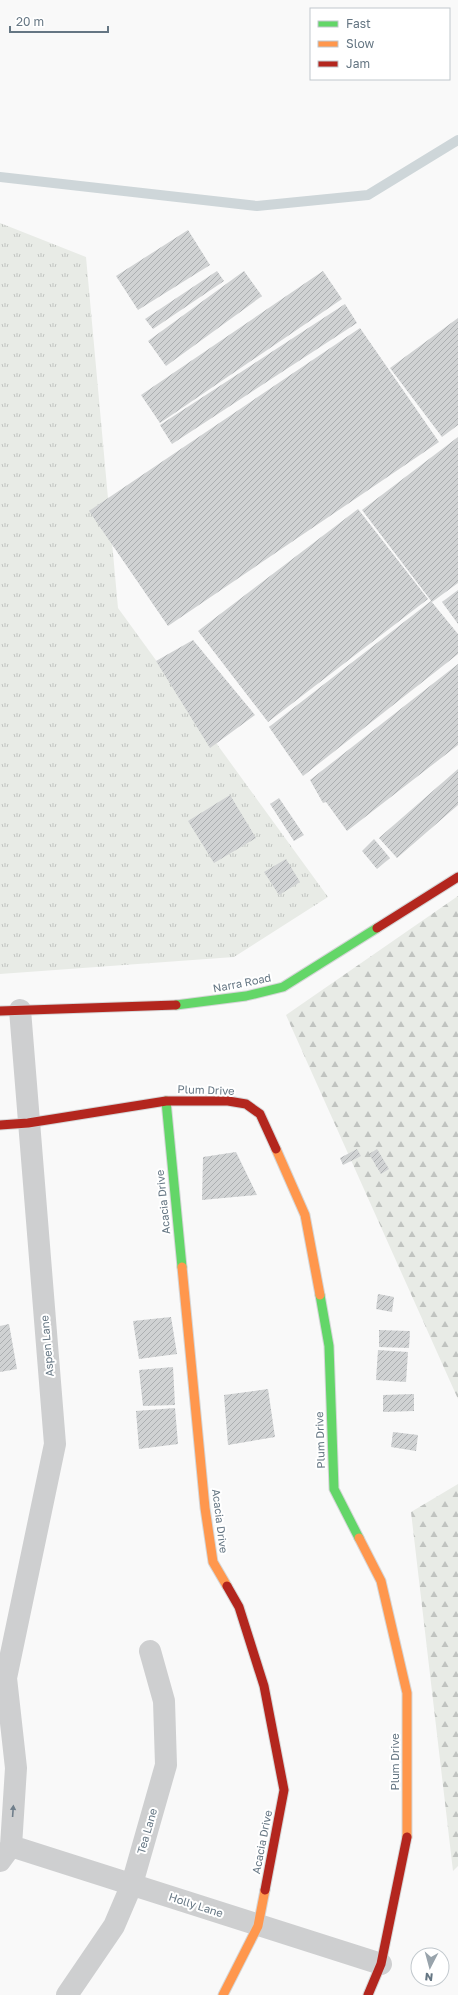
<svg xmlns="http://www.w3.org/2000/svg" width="458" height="1995" font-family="'Golos Text',sans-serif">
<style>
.grass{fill:url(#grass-tufts)}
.forest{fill:url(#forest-firs)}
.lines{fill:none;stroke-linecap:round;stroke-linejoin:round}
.stream{stroke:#ced6d9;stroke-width:10}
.building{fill:url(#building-hatch)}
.fast-casing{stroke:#d5d6d7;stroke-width:11}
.slow-casing{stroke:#d5d6d7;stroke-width:11}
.jam-casing{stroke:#d5d6d7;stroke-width:11}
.street{stroke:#cecfd0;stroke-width:22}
.fast{stroke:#63d668;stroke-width:9}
.slow{stroke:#ff974d;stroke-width:9}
.jam{stroke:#b3261e;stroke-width:9}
.oneway{fill:#707f8b}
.labels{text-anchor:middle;stroke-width:4;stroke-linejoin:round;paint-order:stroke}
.street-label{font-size:11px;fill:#657683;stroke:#fff}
</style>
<defs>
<pattern id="grass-tufts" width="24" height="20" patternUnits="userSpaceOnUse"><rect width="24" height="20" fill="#e8ebe6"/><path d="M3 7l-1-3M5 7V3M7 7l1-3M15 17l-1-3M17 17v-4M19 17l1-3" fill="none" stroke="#c0c3c0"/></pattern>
<pattern id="forest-firs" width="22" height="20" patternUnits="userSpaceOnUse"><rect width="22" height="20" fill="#e8ebe6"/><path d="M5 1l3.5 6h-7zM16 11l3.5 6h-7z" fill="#c0c3c0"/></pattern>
<pattern id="building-hatch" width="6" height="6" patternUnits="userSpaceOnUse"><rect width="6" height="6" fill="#d0d2d3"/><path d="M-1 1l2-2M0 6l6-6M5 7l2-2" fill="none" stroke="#acafb1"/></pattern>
</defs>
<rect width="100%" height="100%" fill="#f9f9f9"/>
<!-- grass -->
<path class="grass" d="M 0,223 L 86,257 L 118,608 L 328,897 L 234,957 L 0,974 Z"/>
<!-- forest -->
<path class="forest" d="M 458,896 L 458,1399 L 286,1015 Z
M 458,1484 L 458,1866 L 453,1871 L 411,1512 Z"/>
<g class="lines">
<!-- stream -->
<path class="stream" d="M 0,177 L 257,206 L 368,195 L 458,140"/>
</g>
<!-- building -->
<path class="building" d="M 188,230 L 210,265 L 138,310 L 116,276 Z
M 217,271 L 224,281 L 153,329 L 145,319 Z
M 244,271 L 262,296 L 166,366 L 148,341 Z
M 323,271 L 342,299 L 160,423 L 141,395 Z
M 345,304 L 357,323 L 172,444 L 160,425 Z
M 458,318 L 458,425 L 442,437 L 390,368 Z
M 360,328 L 439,442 L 168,626 L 89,511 Z
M 458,437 L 458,583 L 432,602 L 362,510 Z
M 358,509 L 428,599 L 268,722 L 198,631 Z
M 458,590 L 458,624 L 442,602 Z
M 431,601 L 458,634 L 458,654 L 303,776 L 269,727 Z
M 193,640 L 255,715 L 210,748 L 156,661 Z
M 458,664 L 458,745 L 347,831 L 326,802 L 323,803 L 310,780 Z
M 458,769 L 458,805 L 397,858 L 379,838 Z
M 230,795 L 256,838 L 214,863 L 188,821 Z
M 279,798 L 304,835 L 294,841 L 270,804 Z
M 374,839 L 390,858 L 377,869 L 362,851 Z
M 286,859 L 300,882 L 279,895 L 264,872 Z
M 357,1149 L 361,1156 L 343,1165 L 340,1158 Z
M 377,1149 L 389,1169 L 381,1174 L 369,1154 Z
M 236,1152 L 257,1195 L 202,1200 L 203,1157 Z
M 378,1294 L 394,1297 L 392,1312 L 376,1309 Z
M 171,1317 L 177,1354 L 139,1359 L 133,1321 Z
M 9,1324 L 17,1369 L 0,1372 L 0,1326 Z
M 379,1330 L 410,1331 L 409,1348 L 379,1347 Z
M 378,1350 L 408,1352 L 406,1382 L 376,1380 Z
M 173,1367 L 175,1405 L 143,1406 L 139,1370 Z
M 268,1389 L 275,1437 L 228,1445 L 224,1395 Z
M 414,1394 L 414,1411 L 383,1412 L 383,1395 Z
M 175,1408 L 178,1444 L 139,1449 L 136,1411 Z
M 393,1432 L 418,1435 L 416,1451 L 391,1447 Z"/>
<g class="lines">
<defs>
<path id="fast" d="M 176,1005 L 246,996 L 283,987 L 377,928
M 166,1101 L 182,1267
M 320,1295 L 329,1346 L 334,1489 L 359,1538"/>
<path id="slow" d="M 276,1149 L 305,1215 L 320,1295
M 182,1267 L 205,1508 L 213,1562 L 227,1586
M 359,1538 L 381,1581 L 407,1693 L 407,1837
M 223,1995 L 258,1926 L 265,1890"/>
<path id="jam" d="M 377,928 L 458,877
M 0,1011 L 176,1005
M 0,1125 L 28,1123 L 166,1101 L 228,1101 L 246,1104 L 260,1114 L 276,1149
M 227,1586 L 239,1607 L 264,1686 L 284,1790 L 265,1890
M 368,1995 L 381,1964 L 407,1837"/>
</defs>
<!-- fast casing -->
<use href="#fast" class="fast-casing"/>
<!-- slow casing -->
<use href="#slow" class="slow-casing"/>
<!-- jam casing -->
<use href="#jam" class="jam-casing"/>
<!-- street -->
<path class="street" d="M 11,1846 L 381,1964
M 0,1861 L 11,1846 L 16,1768 L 6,1678 L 55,1444 L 20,1010
M 67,1995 L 114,1926 L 132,1884 L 166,1765 L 164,1701 L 150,1651"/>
<!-- fast -->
<use href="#fast" class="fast"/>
<!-- slow -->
<use href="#slow" class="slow"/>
<!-- jam -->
<use href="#jam" class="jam"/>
</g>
<!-- one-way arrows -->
<defs><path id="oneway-solid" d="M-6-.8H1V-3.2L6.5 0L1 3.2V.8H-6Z"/></defs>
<use class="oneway" href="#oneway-solid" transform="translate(13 1811) rotate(-86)"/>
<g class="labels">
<!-- street labels -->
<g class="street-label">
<text transform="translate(242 983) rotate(-11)" y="4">Narra Road</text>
<text transform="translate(206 1090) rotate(2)" y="4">Plum Drive</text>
<text transform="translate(163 1202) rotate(-96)" y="4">Acacia Drive</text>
<text transform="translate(47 1346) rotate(-95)" y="4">Aspen Lane</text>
<text transform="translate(320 1440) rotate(-92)" y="4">Plum Drive</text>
<text transform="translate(220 1521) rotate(83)" y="4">Acacia Drive</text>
<text transform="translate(395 1762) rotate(-90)" y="4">Plum Drive</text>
<text transform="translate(147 1831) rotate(-74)" y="4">Tea Lane</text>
<text transform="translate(262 1842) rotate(-79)" y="4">Acacia Drive</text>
<text transform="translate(196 1905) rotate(18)" y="4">Holly Lane</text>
</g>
</g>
<!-- legend -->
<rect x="310" y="8" width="140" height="72" fill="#ffffff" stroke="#c1c8cd"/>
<rect x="318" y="21" width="20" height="6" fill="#63d668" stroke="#c1c8cd"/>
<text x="346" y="28" font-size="12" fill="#657683">Fast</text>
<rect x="318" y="41" width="20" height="6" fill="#ff974d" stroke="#c1c8cd"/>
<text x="346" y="48" font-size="12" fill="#657683">Slow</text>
<rect x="318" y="61" width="20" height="6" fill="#b3261e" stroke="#c1c8cd"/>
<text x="346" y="68" font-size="12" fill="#657683">Jam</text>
<!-- north arrow -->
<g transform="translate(430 1967) rotate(186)"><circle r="19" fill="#ffffff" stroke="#c1c8cd"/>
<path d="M0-3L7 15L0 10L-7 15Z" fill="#99a4ac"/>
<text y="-6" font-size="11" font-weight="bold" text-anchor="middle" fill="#657683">N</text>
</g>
<!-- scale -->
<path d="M10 26v6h98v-6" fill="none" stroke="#657683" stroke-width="2"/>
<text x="16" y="26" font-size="12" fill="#657683" stroke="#ffffff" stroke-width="3" paint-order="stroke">20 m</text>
</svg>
